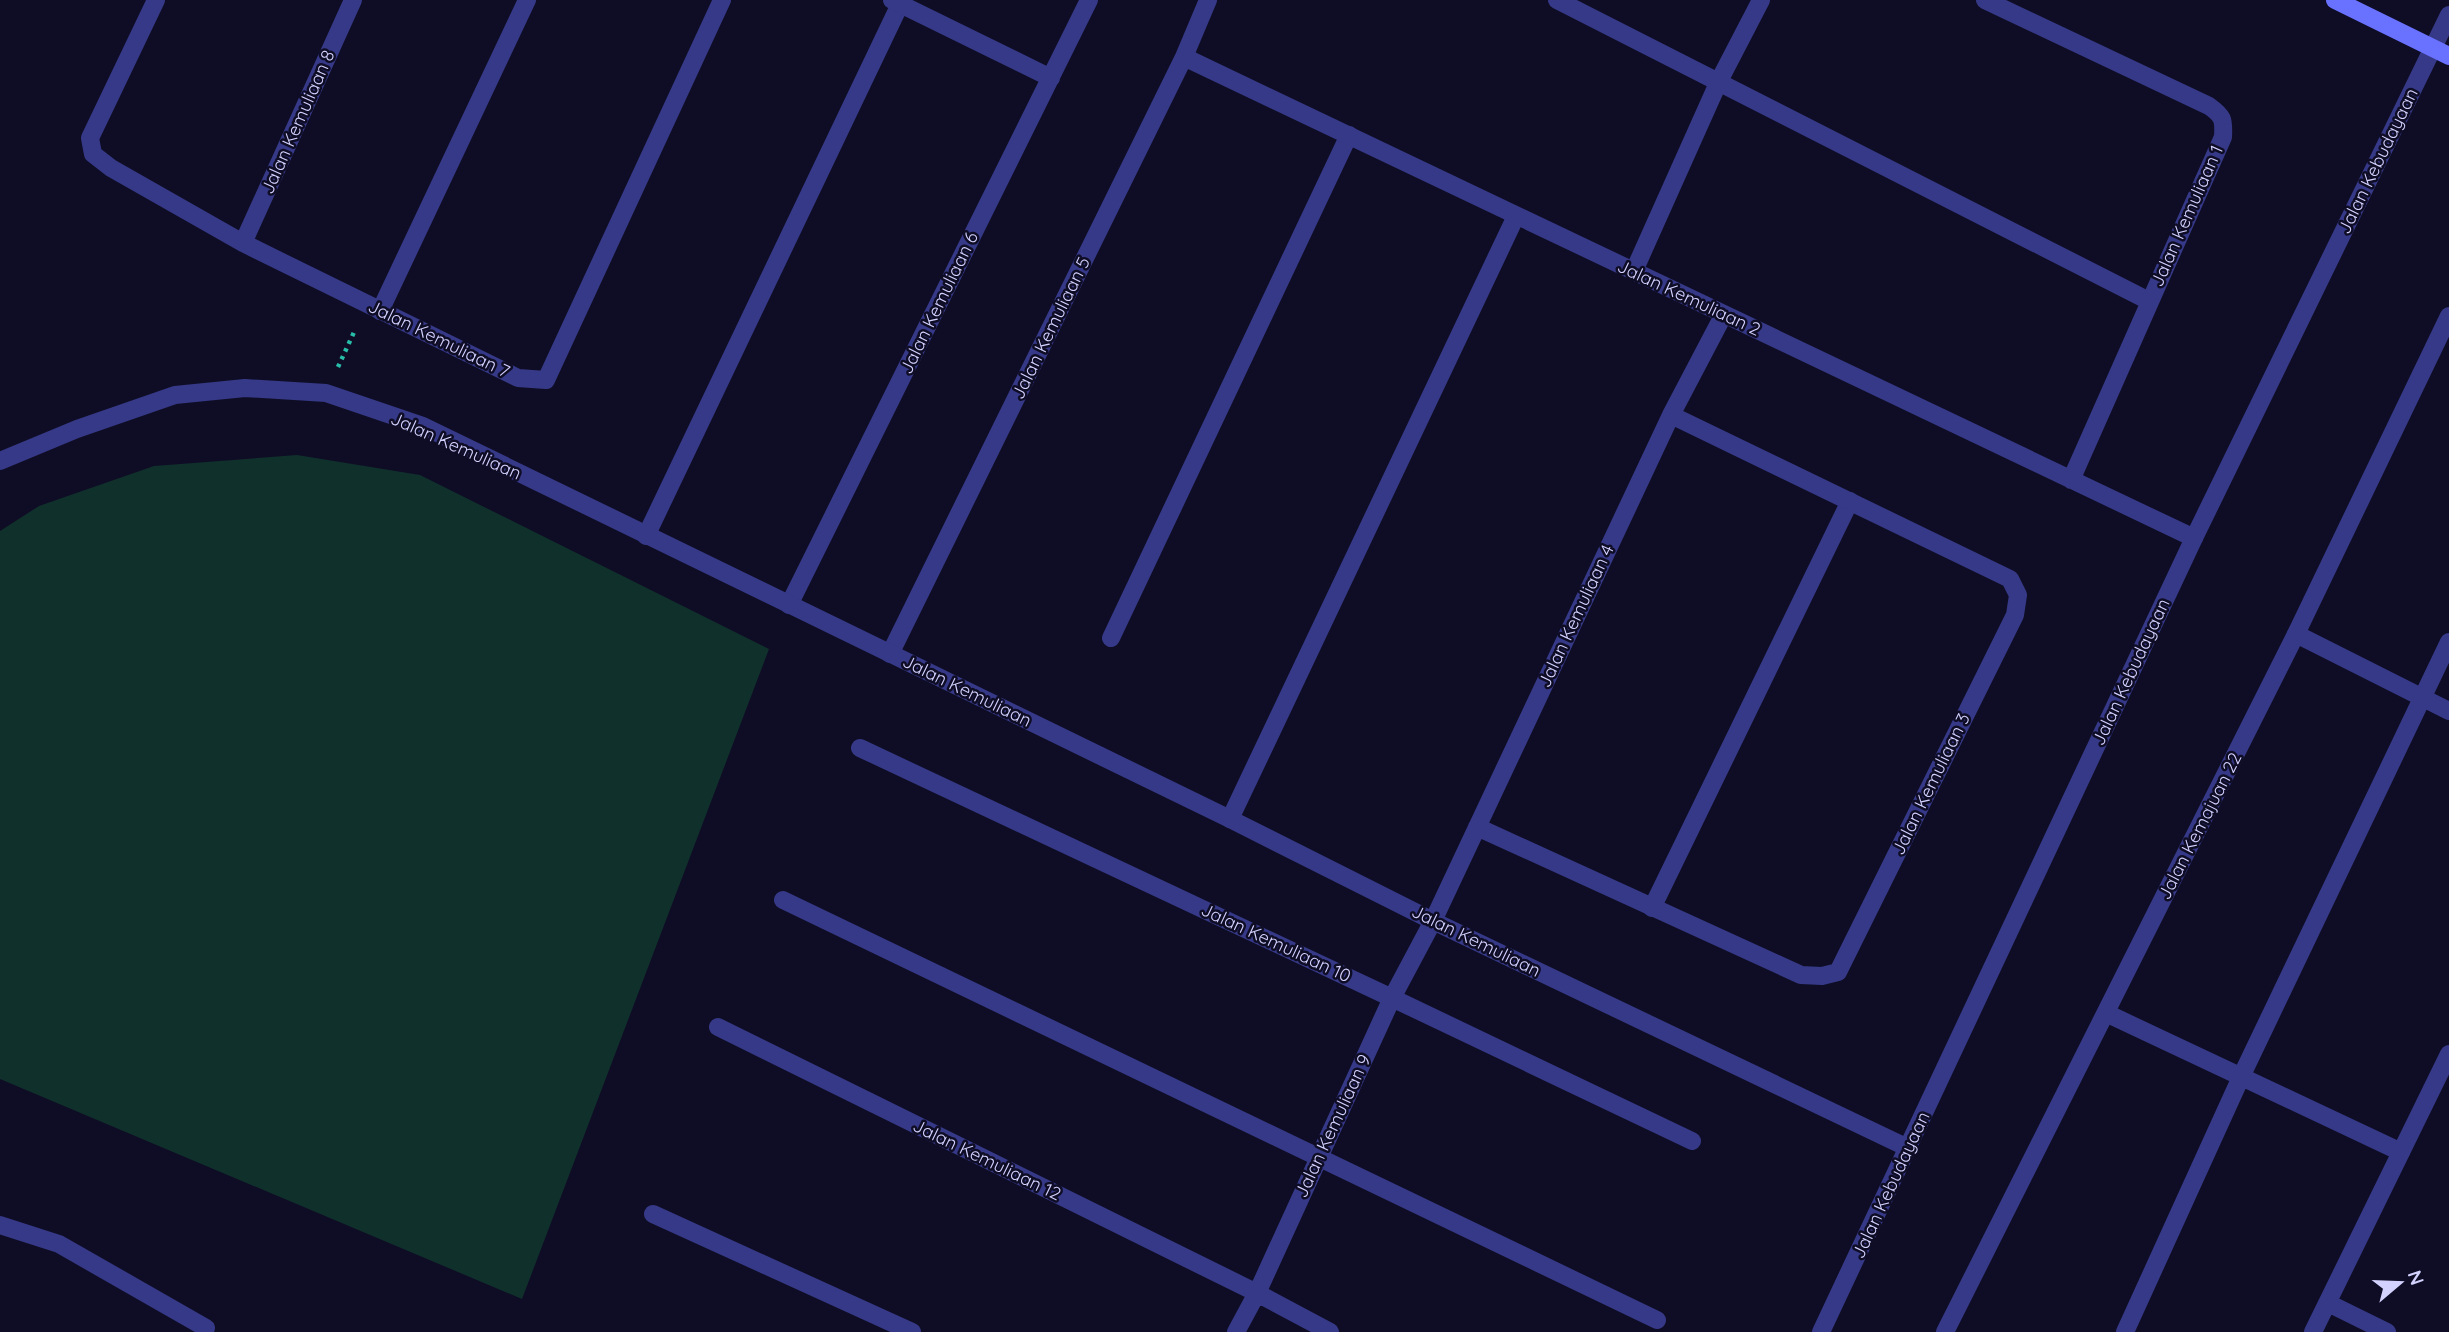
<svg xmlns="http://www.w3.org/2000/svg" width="2449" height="1332" font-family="Quicksand,sans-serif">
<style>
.green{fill:#10302c}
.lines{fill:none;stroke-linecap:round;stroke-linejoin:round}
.path{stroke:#28bda8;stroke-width:4.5;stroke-dasharray:3.5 5;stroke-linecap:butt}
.service{stroke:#363987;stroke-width:18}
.minor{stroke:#363987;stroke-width:18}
.tertiary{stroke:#363987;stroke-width:18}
.secondary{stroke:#6971ff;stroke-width:18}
.labels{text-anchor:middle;stroke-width:5;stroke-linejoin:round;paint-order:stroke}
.street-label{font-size:18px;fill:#d3d2ff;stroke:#0f0d25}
</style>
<rect width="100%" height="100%" fill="#0f0d25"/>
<!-- green -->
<path class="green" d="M 297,455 L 420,475 L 769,649 L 522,1299 L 0,1079 L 0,531 L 39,506 L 154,466 Z"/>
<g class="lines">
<!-- path -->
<path class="path" d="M 338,367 L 355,330"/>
<!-- service -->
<path class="service" d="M 1557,0 L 2149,301
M 1634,271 L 1719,81 L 1761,0
M 380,311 L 527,0
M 646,536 L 902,0
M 2296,634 L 2449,711
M 1111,638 L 1349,135
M 783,900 L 1657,1320
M 1652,908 L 1850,501
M 2106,1013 L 2401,1152
M 653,1214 L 912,1332
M 0,1225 L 59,1244 L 206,1328
M 2125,1332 L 2241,1077 L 2449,642"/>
<!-- minor -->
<path class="minor" d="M 156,0 L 90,138 L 93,154 L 111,168 L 243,243 L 518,378 L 546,380 L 722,0
M 892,0 L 1051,78
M 1985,0 L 2209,106 C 2223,116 2224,119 2223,137 L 2071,480
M 1184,57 L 2194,538
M 243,243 L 353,0
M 789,605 L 1089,0
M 890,654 L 1184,57 L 1208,0
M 860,748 L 1392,998 L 1692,1141
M 1230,819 L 1516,216
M 1477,827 L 1801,975 L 1822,976 L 1838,972 L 2015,615 L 2018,595 L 2010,579 L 1671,415
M 718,1027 L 1257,1293 L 1330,1332
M 2328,1303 L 2387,1332
M 1236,1332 L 1257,1293 L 1392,998 L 1433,921 L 1671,415 L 1724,314
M 1945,1332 L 2296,634 L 2449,316
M 2313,1332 L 2449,1054"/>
<!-- tertiary -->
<path class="tertiary" d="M 0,461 L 77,429 L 175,395 L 245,388 L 326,393 L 423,426 L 1230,819 L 1433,921 L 1908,1148
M 1821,1332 L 2194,538 L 2449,15"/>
<!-- secondary -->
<path class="secondary" d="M 2335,0 L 2449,56"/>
</g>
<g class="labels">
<!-- street labels -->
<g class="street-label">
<text transform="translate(298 122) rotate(-66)" y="6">Jalan Kemuliaan 8</text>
<text transform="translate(2378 161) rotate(-64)" y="6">Jalan Kebudayaan</text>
<text transform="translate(2187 216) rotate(-66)" y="6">Jalan Kemuliaan 1</text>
<text transform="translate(1689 298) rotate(25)" y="6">Jalan Kemuliaan 2</text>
<text transform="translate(939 303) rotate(-64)" y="6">Jalan Kemuliaan 6</text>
<text transform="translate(1051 328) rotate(-64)" y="6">Jalan Kemuliaan 5</text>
<text transform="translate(439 339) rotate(26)" y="6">Jalan Kemuliaan 7</text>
<text transform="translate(456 446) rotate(24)" y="6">Jalan Kemuliaan</text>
<text transform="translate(1576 616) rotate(-65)" y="6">Jalan Kemuliaan 4</text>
<text transform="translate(2131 672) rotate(-65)" y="6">Jalan Kebudayaan</text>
<text transform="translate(967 691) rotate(26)" y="6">Jalan Kemuliaan</text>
<text transform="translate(1931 784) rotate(-64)" y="6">Jalan Kemuliaan 3</text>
<text transform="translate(2200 826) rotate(-63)" y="6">Jalan Kemajuan 22</text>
<text transform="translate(1476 941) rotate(26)" y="6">Jalan Kemuliaan</text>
<text transform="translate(1276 943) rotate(25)" y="6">Jalan Kemuliaan 10</text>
<text transform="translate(1333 1126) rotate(-65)" y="6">Jalan Kemuliaan 9</text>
<text transform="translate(987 1160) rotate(26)" y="6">Jalan Kemuliaan 12</text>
<text transform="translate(1891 1185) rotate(-65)" y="6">Jalan Kebudayaan</text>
</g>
</g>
<!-- north arrow -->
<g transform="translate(2400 1283) rotate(71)" stroke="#0f0d25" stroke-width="5" paint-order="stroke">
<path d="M0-5L12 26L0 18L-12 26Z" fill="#d3d2ff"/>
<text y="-10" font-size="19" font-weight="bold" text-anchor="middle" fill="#d3d2ff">N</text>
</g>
</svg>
